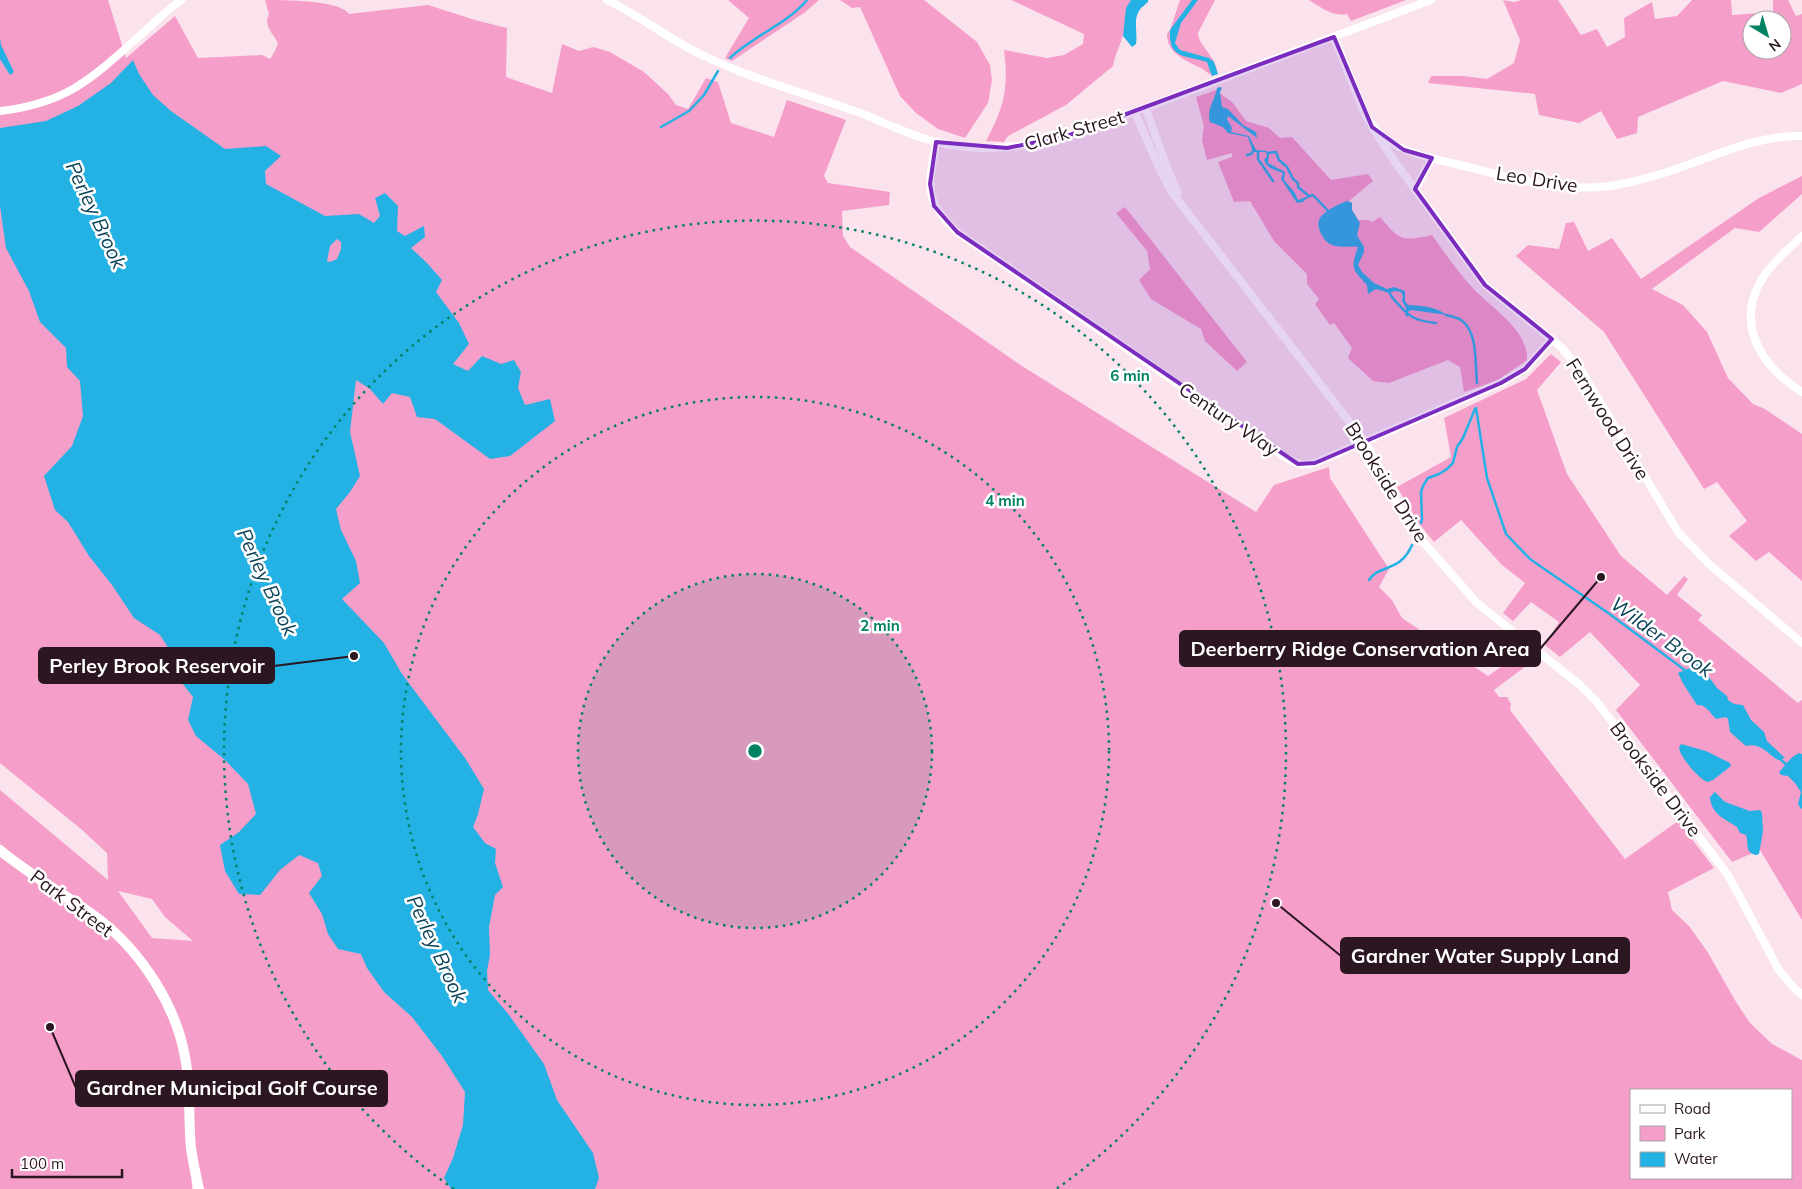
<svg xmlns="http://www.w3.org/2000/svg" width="1802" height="1189" font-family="Mulish,sans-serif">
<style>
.green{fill:#f59eca;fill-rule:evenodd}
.water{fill:#24b1e3;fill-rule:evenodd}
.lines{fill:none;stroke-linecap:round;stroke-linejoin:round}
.stream{stroke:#24b1e3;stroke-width:2.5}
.street{stroke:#fff;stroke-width:8}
.secondary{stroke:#fff;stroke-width:10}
.marked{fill:#7b2cbf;fill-opacity:0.2;stroke:#7b2cbf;stroke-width:4;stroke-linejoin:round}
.ring{fill:none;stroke:#018263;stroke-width:2.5;stroke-dasharray:2.5 5}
.labels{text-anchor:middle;stroke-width:5;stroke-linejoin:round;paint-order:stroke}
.street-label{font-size:19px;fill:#2b1621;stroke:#fff}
.water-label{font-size:20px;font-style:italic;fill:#0c4459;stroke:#fff}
.centre{fill:#018263;stroke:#fff;stroke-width:2.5}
.ring-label{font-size:15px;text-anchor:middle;font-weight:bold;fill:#018263;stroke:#fff;stroke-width:5;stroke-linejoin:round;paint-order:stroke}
.leader{fill:none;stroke:#2b1621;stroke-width:2}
.callout-dot{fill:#2b1621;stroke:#fff;stroke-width:2}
.callout{fill:#2b1621;stroke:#2b1621;stroke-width:2}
.callout-label{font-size:20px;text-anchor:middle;font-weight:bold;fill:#fff}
</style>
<rect width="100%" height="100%" fill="#fbe3ee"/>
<!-- green -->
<path class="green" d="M 0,0 L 108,0 L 126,58 L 175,16 L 198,58 L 262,55 L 270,59 L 275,51 L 278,43 C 273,33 263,26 269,14 L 265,0 C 283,0 341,0 349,14 L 428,5 L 475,20 L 507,28 L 506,77 L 552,93 L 562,44 L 579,51 L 593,47 L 610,52 L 644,72 L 668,94 L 676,105 L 688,109 L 706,78 L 718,82 L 731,123 L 774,137 L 787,100 L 846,120 L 824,176 L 828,183 L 890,192 L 889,205 L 842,211 L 843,236 L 850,247 L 1022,366 L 1256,512 L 1274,485 L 1329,467 L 1330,478 L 1389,569 L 1379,587 L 1392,600 L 1402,618 L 1488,676 L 1521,653 L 1534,660 L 1494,690 L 1499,697 L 1507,697 L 1511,704 L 1510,710 L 1625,859 L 1678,821 L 1714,868 L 1668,892 L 1672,910 L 1689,926 L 1707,951 L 1736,1002 L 1750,1023 L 1772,1044 L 1802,1060 L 1802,1189 L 198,1189 L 191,1167 L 192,1189 L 0,1189 L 0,857 L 109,936 L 124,936 C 116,926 105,919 95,911 C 64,888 29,869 0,844 L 0,790 L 108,880 L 107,853 L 81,829 L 0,763 ZM 118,891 L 152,899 L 165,917 L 193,941 L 152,938 ZM 1631,1090 L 1791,1090 L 1791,1178 L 1631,1178 Z
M 728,0 L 819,0 L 804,13 L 732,61 L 725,58 L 749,18 Z
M 840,0 L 924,0 L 977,42 L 990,65 L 992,80 L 988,103 L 965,138 L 938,129 L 916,113 L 900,96 L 860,7 L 852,8 Z
M 1011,0 L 1131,0 C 1124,12 1126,23 1123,35 C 1120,46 1115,55 1113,66 L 1066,105 L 1008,136 L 1004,142 L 986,141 C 1004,107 1009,88 1004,50 L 1047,58 L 1064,55 L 1083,44 L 1084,34 Z
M 1180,0 L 1215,0 L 1198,33 C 1199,47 1215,54 1218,74 L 1212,76 C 1208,73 1203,69 1199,67 C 1184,60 1167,53 1167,34 L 1170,30 Z
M 1309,0 L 1406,0 L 1351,21 L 1347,14 C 1333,17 1320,7 1309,0 Z
M 1503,0 L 1514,2 L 1522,0 L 1558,0 L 1581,35 L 1597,29 L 1607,47 L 1625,37 L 1624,18 L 1652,2 L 1655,19 L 1677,16 L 1692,0 L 1731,0 L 1732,15 L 1773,12 L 1773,0 L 1788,0 L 1796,16 L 1802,14 L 1802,84 L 1781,93 L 1723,81 L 1638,117 L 1637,133 L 1617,139 L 1601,111 L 1579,123 L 1539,115 L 1535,94 L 1428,83 L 1431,76 L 1464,76 L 1487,79 L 1514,63 L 1520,40 ZM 1752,20 L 1782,20 L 1782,50 L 1752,50 Z
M 1216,90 L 1233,103 L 1246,121 L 1269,128 L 1280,138 L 1292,137 L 1331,180 L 1368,174 L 1373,181 L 1349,201 L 1352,203 L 1352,210 L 1358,220 L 1368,220 L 1372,222 L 1380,217 C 1400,240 1401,242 1432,235 C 1444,252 1456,269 1470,285 C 1488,306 1529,329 1527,360 L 1498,380 L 1464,392 L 1460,367 L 1448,360 L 1389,383 L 1373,381 L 1348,358 L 1352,348 L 1334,323 L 1330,325 L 1315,304 L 1319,299 L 1307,284 L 1307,274 L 1274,241 L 1250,201 L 1234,202 L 1218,162 L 1232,157 L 1232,153 L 1207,160 L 1202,140 L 1204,126 L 1196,97 Z
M 1802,176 L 1802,194 L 1759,232 L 1735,228 L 1652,289 L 1683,305 L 1707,332 L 1728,378 L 1753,404 L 1765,409 L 1802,434 L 1802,581 L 1769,552 L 1756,561 L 1729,536 L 1747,521 L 1717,482 L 1704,489 L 1604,332 L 1516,256 L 1528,245 L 1559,249 L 1566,223 L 1574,222 L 1588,251 L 1612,238 L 1641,279 L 1759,198 Z
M 1125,207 L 1247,362 L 1237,371 L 1205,341 L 1201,329 L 1151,299 L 1139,280 L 1150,269 L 1147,251 L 1116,213 Z
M 1551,354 L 1561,362 L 1537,390 L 1567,474 L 1621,556 L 1667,595 L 1684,576 L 1688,579 L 1677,595 L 1702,615 L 1698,620 L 1798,703 L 1802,700 L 1802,920 L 1760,850 L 1732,862 L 1616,710 L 1640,685 L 1590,632 L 1560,657 L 1545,645 L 1559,622 L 1531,602 L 1513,621 L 1503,613 L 1525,583 L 1502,565 L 1461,520 L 1434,542 L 1417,521 L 1397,487 L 1451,457 L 1444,418 L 1526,379 Z"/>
<!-- water -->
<path class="water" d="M 1131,0 L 1148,0 L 1148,2 C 1145,5 1141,7 1139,11 C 1133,20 1138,34 1136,44 L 1132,47 L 1123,36 L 1126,8 Z
M 1192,0 L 1198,0 L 1181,23 L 1175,43 L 1180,50 L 1209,58 L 1214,62 L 1218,74 L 1212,76 L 1207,62 C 1187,55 1168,60 1170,30 Z
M 0,38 L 1,45 L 14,72 L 10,75 L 0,59 Z
M 133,60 L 139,74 L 153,95 L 171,111 L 225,149 L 266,146 L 281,156 L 265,171 L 266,184 L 325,216 L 359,214 L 374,223 L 380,216 L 375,198 L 385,193 L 398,206 L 397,231 L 405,236 L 424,226 L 425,237 L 411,248 L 427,263 L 442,280 L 436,292 L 459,323 L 469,344 L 453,364 L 468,371 L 482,356 L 501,364 L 514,360 L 521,372 L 518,388 L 525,405 L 550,399 L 555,421 L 510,456 L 490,459 L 435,419 L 417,417 L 410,397 L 392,393 L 383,404 L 370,389 L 356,380 L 350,432 L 360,476 L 350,492 L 336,509 L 341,530 L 356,561 L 360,583 L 342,599 L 384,643 L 402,674 L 465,758 L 484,789 L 478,814 L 473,827 L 485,843 L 496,849 L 495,863 L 503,887 L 495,895 L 489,927 L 490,955 L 487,971 L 488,990 L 509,1015 L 544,1064 L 557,1100 L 593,1153 L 599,1178 L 595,1189 L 451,1189 L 444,1178 L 453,1158 L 463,1125 L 465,1092 L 442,1056 L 412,1017 L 384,992 L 367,968 L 361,954 L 338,949 L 328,934 L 322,914 L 309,893 L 322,876 L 318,863 L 299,855 L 280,870 L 260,895 L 239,894 L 225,871 L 220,845 L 239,832 L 256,814 L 248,784 L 225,760 L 196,736 L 188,720 L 193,697 L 168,665 L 173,655 L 160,635 L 134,618 L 112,585 L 89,556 L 68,522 L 55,510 L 44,476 L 72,446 L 83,416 L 80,381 L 67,367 L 66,348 L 40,322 L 29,291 L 6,248 L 0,206 L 0,128 L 46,121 L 78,106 L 111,83 ZM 337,239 L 341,242 L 341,249 L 337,259 L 330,262 L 327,261 L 330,246 Z
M 1220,87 L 1222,88 L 1220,92 L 1222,107 L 1228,109 L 1243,125 L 1256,132 L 1257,138 L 1228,116 L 1227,119 L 1232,128 L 1231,132 L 1249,136 L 1256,150 L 1267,151 L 1269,154 L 1268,163 L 1285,172 L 1284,180 L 1295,193 L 1298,200 L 1309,196 L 1303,202 L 1297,203 L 1281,179 L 1283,173 C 1275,170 1267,169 1264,160 L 1267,156 L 1266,152 L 1253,152 L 1248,137 L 1228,133 L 1223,127 L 1210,122 C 1206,110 1215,100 1217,88 Z
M 1348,201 L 1352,203 L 1352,210 L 1360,223 L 1357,235 L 1364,247 L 1364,252 L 1358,265 L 1362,272 L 1374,283 L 1387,289 L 1394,287 L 1405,291 L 1405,301 L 1408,305 C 1423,306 1434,306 1447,315 L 1411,310 L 1408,312 L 1408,317 L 1405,315 L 1406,308 L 1402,301 L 1403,296 L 1401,292 L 1395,291 L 1389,293 L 1376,289 L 1368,294 L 1367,285 C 1351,268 1351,268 1358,247 C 1349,245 1339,249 1330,244 C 1324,241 1316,228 1319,220 C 1321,213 1341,202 1348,201 Z
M 1697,661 L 1717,688 L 1727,696 L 1728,700 L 1734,704 L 1743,705 L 1751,720 L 1764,732 L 1767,741 L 1785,758 L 1778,760 C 1767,753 1760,742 1746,746 L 1730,732 L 1728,719 L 1726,717 L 1716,719 C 1710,713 1706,704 1697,705 L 1684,685 L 1678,673 L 1694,666 Z
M 1681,744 L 1706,751 L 1730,763 L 1731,766 L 1713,780 L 1707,782 C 1698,778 1681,758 1679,748 Z
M 1799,753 L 1802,754 L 1802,808 L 1801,809 L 1798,804 L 1801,792 L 1795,783 L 1788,776 L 1781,775 L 1779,772 C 1786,765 1790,757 1799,753 Z
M 1715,792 L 1725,802 L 1750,811 L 1760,810 L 1762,813 L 1763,831 L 1759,854 L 1756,855 C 1744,852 1749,844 1746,835 L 1740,833 L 1737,827 C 1725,819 1711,814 1710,797 Z"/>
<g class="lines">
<!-- stream -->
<path class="stream" d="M 730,58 C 754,35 786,25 807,0
M 661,127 L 689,111 L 704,95 L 718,71
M 1258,152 L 1258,159 L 1273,181
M 1268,153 L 1276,152 L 1279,160 L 1287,167 L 1293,179 L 1298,183 L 1298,187 L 1309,196
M 1247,155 L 1251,154 L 1254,150
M 1308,197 L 1312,195 L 1315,197 L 1330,213
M 1389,291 C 1390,296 1394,300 1398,304 C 1410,318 1417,321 1436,323
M 1446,315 C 1450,316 1456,317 1461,320 C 1478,331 1475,364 1477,383
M 1476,408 L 1487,478 L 1506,534 L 1530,559 L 1611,615 L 1686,671
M 1421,523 L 1422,519 L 1421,492 L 1423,486 L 1428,478 L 1439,474 L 1447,469 L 1453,463 L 1457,447 L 1463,438 L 1475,409
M 1369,580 C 1379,564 1400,573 1412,545
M 1779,758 L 1788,766"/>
<!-- street -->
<path class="street" d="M 607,0 C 640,16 669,39 702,55 C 751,79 804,93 855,111 C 882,121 908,135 936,142 C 992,155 1039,145 1092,128 L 1431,0
M 1334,37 L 1366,116 C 1385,150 1421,156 1456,164 C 1502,175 1550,191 1598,187 C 1619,186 1640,180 1661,174 C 1708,160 1751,135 1802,136
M 1146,109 L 1169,173 L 1178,193
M 0,111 C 70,103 94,76 144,32 C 156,21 168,9 182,0
M 1135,113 L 1161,172 L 1174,195 L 1365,442 L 1406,519 L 1417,535 L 1477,603 L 1580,685 L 1597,702 L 1728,875 L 1779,970 L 1792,986 L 1802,995
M 1372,127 L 1395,162 L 1485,285 L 1560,346 L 1581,370 L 1678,532 L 1709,564 L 1802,643
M 936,142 C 929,186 922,198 957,232 L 1283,456 C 1295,463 1302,467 1315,463 L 1501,383 L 1525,369 L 1552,339
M 1416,191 L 1417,186 L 1432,158
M 1802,236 C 1791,247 1779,257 1769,269 C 1732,317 1756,363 1802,392"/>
<!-- secondary -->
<path class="secondary" d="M 0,850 C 31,876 68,896 100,920 C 141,952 176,1005 185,1057 C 191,1087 188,1118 191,1148 C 193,1162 196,1176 199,1189"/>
</g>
<!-- marked area -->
<path class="marked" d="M 1334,37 L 1372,127 L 1404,150 L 1432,158 L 1415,189 L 1485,285 L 1552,339 L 1525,369 L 1501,383 L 1315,463 L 1298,464 L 957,232 L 934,206 L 930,184 L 936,142 L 1007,148 L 1067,136 Z"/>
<!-- distance rings -->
<circle cx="755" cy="751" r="177" fill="#018263" fill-opacity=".12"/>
<g class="ring">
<circle cx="755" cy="751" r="177"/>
<circle cx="755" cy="751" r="354"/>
<path d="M454 1189A531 531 0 1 1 1056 1189"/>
</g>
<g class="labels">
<!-- street labels -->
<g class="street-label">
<text transform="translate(1074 130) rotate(-16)" y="7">Clark Street</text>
<text transform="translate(1537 179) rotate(9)" y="7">Leo Drive</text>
<text transform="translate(1229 419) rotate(34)" y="7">Century Way</text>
<text transform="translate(1608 419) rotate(58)" y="7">Fernwood Drive</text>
<text transform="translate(1387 482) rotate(58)" y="7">Brookside Drive</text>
<text transform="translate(1656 779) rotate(53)" y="7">Brookside Drive</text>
<text transform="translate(72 903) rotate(37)" y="7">Park Street</text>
</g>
<!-- water labels -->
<g class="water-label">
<text transform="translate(96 215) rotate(65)" y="7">Perley Brook</text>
<text transform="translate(267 582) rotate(65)" y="7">Perley Brook</text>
<text transform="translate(1662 637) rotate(36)" y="7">Wilder Brook</text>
<text transform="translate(437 949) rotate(65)" y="7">Perley Brook</text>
</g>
</g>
<circle cx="755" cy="751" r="8" class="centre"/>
<g class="ring-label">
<text x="1130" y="381">6 min</text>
<text x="1005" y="506">4 min</text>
<text x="880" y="631">2 min</text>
</g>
<!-- callouts -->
<path class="leader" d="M1601 577L1540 649M354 656L274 666M1276 903L1341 956M50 1027L76 1088"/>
<g class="callout-dot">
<circle cx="1601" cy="577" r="5"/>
<circle cx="354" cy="656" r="5"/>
<circle cx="1276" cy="903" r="5"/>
<circle cx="50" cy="1027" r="5"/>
</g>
<g class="callout">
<rect x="1180" y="631" width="360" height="35" rx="5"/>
<rect x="39" y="648" width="235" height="35" rx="5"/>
<rect x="1341" y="938" width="288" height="35" rx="5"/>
<rect x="76" y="1071" width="311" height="35" rx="5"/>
</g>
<g class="callout-label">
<text x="1360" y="656">Deerberry Ridge Conservation Area</text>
<text x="157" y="673">Perley Brook Reservoir</text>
<text x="1485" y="963">Gardner Water Supply Land</text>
<text x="232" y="1095">Gardner Municipal Golf Course</text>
</g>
<!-- legend -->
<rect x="1630" y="1089" width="162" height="90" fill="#ffffff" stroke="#aaa2a6"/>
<rect x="1640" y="1105" width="25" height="8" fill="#ffffff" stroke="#aaa2a6"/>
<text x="1674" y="1114" font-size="15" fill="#2b1621">Road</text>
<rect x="1640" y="1126" width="25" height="15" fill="#f59eca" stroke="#aaa2a6"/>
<text x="1674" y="1139" font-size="15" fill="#2b1621">Park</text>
<rect x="1640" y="1152" width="25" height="15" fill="#24b1e3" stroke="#aaa2a6"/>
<text x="1674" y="1164" font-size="15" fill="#2b1621">Water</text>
<!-- north arrow -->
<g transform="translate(1767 35) rotate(142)"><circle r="24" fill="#ffffff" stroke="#aaa2a6"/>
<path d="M0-4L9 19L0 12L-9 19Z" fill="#018263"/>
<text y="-8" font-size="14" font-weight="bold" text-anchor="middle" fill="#2b1621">N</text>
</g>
<!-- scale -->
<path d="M12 1169v8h110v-8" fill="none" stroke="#2b1621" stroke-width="2.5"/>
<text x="20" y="1169" font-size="15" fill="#2b1621" stroke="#ffffff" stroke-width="4" paint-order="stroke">100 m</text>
</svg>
